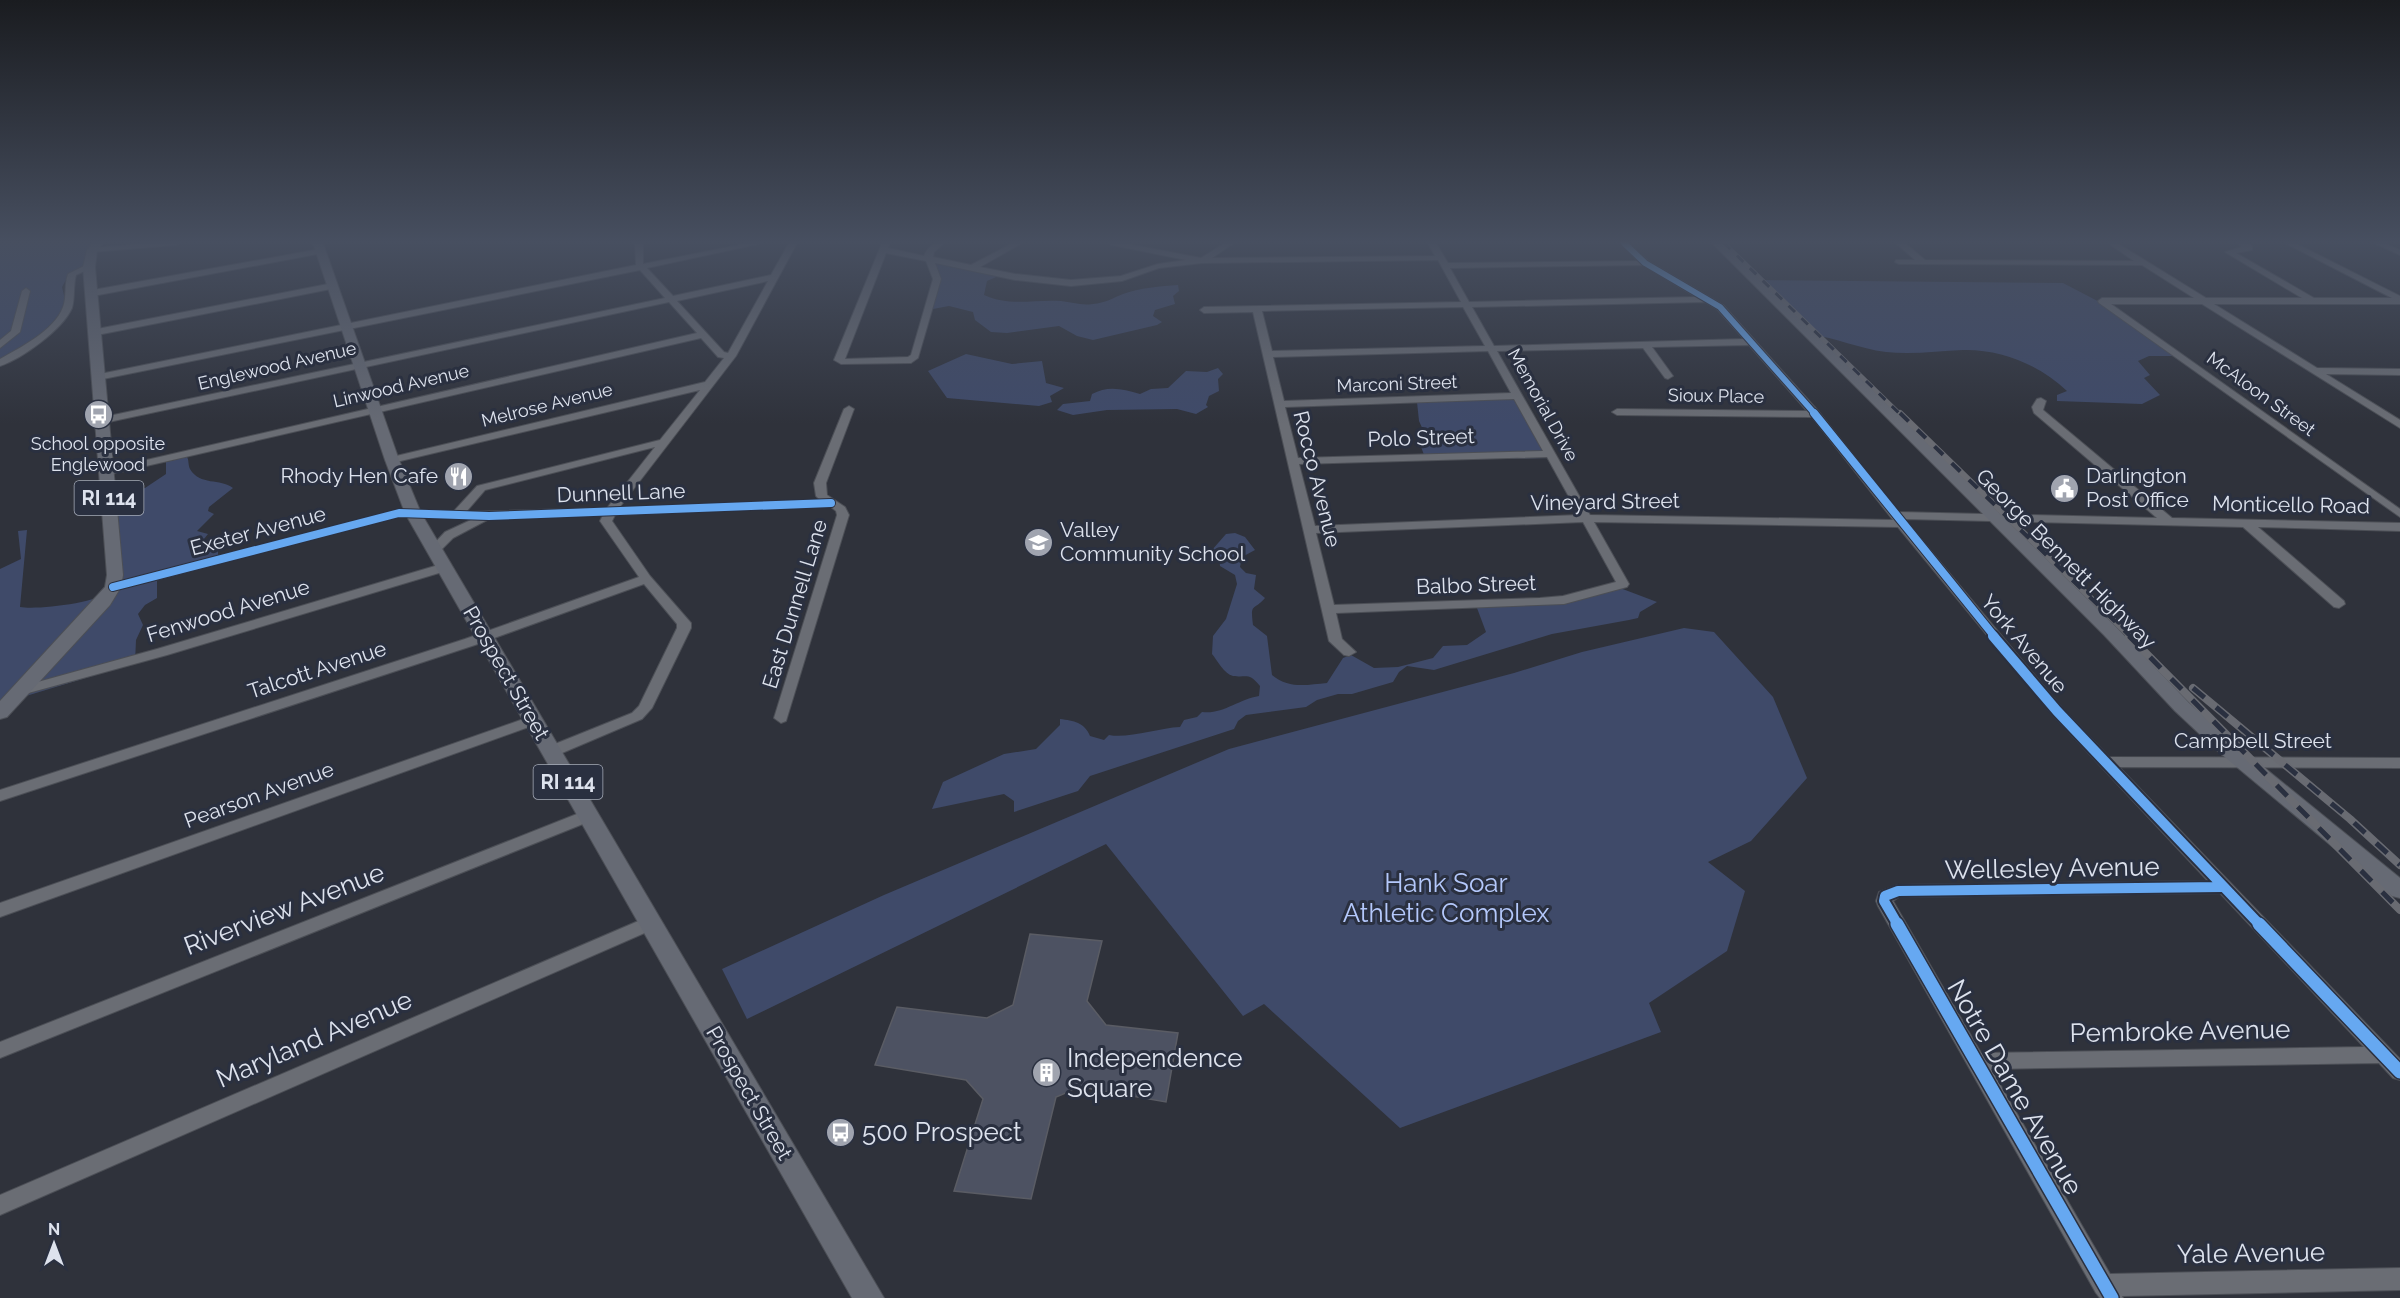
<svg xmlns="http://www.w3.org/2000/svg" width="2400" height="1298" font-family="Raleway,sans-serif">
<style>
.green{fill:#3f4a69}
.building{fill:#4d5262;stroke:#5a5c64;stroke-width:1.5}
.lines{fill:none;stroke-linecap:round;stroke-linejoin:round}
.minor-casing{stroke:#4c4f56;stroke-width:2}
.major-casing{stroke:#4c4f56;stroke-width:2}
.minor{fill:#6a6d74;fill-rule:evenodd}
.major{fill:#666a74;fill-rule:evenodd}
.rail-far2-casing{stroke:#696b72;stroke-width:4.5}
.rail-far1-casing{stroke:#696b72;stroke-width:6}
.rail-casing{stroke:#696b72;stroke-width:8}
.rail-far2{stroke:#2a3040;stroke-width:3;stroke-dasharray:9;stroke-linecap:butt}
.rail-far1{stroke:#2a3040;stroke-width:4;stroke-dasharray:12;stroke-linecap:butt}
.rail{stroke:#2a3040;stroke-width:5;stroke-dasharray:15;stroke-linecap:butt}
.cycleway-far3-casing{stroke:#2a3040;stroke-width:8}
.cycleway-far2-casing{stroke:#2a3040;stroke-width:10}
.cycleway-far1-casing{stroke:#2a3040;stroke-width:14}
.cycleway-casing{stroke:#2a3040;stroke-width:16}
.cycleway-far3{stroke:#66a8f1;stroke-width:6}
.cycleway-far2{stroke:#66a8f1;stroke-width:8}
.cycleway-far1{stroke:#66a8f1;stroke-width:10}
.cycleway{stroke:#66a8f1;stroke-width:13}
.labels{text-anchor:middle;stroke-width:6;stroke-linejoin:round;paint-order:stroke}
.far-street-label{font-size:18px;fill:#dde2ed;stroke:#2a3040}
.far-poi-label{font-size:18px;fill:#dde2ed;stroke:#2a3040}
.shield{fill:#2a3040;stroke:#a7adb9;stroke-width:1.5}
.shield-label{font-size:20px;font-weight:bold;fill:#dde2ed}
.street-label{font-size:21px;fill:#dde2ed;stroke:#2a3040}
.poi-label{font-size:21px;fill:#dde2ed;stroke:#2a3040;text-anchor:start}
.near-street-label{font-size:26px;fill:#dde2ed;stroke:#2a3040}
.near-park-label{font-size:26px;fill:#b4c8fb;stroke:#2a3040}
.near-poi-label{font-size:26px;fill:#dde2ed;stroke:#2a3040;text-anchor:start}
</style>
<rect width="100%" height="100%" fill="#2f323b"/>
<!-- green -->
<path class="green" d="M 0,243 L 96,243 L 90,261 L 68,276 L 62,287 L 66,304 C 50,331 26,347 0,363 Z
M 947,262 L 1003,274 L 987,281 L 984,295 C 1010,307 1035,299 1061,301 C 1072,302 1081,306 1093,304 C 1105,303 1113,298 1123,294 C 1139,288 1161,286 1178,285 L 1179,291 L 1173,296 L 1175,304 L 1155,310 L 1153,316 L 1162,322 L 1157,325 L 1093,340 L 1077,336 L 1059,326 L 1007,333 L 991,332 L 975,320 L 973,312 L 949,306 L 933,309 L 930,304 L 938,278 L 934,264 Z
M 1754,280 L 2063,283 L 2111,308 L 2180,356 L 2149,356 L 2138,361 L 2150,375 L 2144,378 L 2160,395 L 2142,404 L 2057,401 L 2057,395 L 2067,391 C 2040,365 2001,349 1963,350 C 1938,351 1912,355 1886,352 C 1859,349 1836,337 1810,335 Z
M 966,354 L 1012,364 L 1042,361 L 1046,383 L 1064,388 L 1050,396 L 1052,402 L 1039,406 L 947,398 L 928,371 Z
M 1218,368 L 1223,374 L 1218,379 L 1219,391 L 1209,396 L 1206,405 L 1208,407 L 1196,414 L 1177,409 L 1107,410 L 1073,415 L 1057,410 L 1063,404 L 1090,401 L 1092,394 C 1108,385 1123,389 1140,394 L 1151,389 L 1168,388 L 1186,371 L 1207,372 Z
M 1521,399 L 1552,458 L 1426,460 L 1418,439 L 1424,432 L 1419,421 L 1417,402 Z
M 187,457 C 189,460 188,465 190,469 C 200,486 220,478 233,488 L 209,507 L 208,511 L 214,514 L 197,531 L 208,534 L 204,539 L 205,544 L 218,547 L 218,562 L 157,580 L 157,598 L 145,605 L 138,614 L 143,625 L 136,640 L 135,663 L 26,696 L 0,715 L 0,569 L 21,559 L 18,531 L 27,530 L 20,607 C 37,610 98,603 110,591 L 107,498 L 145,488 L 166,474 L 166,462 Z
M 1235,533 L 1245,537 L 1255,550 L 1242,557 L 1240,567 L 1246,573 L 1256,575 L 1254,589 L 1265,598 C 1254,611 1250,602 1253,625 L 1267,636 L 1272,675 C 1289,689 1306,685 1327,683 L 1343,658 L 1351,655 L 1374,668 L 1398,667 L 1433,658 L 1443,646 L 1467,645 L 1486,632 L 1477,608 L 1558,604 L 1620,588 L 1657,602 L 1640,612 L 1638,618 L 1629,620 L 1552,634 L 1434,670 L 1407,666 L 1399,672 L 1393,682 L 1352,694 L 1338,694 L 1317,700 L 1306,707 L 1246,715 L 1238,721 L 1234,729 L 1090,776 L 1078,791 L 1014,812 L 1014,801 L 1004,794 L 932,809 L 943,782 L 1004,754 L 1036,749 L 1060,725 L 1060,719 C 1074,721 1084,722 1090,736 L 1104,740 L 1109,735 C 1127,739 1159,728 1180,727 L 1184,720 L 1197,717 L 1202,712 C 1222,715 1239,699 1259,696 L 1260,686 C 1248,672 1248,678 1233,676 C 1224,674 1217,660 1212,654 L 1213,636 L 1226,619 L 1237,584 L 1235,575 L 1220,566 L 1219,557 L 1212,550 L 1226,534 Z
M 1684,628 L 1714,632 L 1773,697 L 1807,778 L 1751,841 L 1708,862 L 1745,891 L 1727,951 L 1649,1003 L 1661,1032 L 1400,1128 L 1264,1004 L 1243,1016 L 1106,844 L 747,1019 L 722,969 L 884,895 L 1229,749 L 1514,673 L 1582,652 Z"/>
<!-- building -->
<path class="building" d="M 1030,934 L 1102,941 L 1087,1001 L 1106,1025 L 1178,1033 L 1166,1102 L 1080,1087 L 1056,1097 L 1031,1199 L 954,1191 L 983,1099 L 966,1080 L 875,1065 L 897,1007 L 987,1018 L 1013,1005 Z"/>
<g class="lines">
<defs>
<path id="minor" d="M 151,243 L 180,243 L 176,245 L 92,252 L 88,250 L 92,248 Z
M 635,243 L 643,243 L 643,264 L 749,243 L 763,243 L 647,268 L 673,296 L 771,275 L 789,243 L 797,243 L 736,356 L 619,508 L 820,500 L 816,496 L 814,483 L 844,409 L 849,406 L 854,409 L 826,483 L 827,495 L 845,507 L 849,515 L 786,721 L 781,723 L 774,718 L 837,515 L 836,511 L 830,506 L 615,515 L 612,521 L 650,576 L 691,623 L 691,628 L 652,708 L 642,719 L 555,756 L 545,756 L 543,752 L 545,748 L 632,713 L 639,706 L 677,628 L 677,624 L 644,584 L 475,645 L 0,801 L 0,790 L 465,639 L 639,577 L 600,521 L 603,515 L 489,519 L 453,538 L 438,553 L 434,554 L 428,550 L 445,532 L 473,519 L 399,516 L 113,591 L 107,587 L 109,584 L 399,510 L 454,511 L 477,486 L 660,440 L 700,390 L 392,463 L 387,460 L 392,457 L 705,382 L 724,358 L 718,357 L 701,338 L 107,475 L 103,474 L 103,470 L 697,333 L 669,302 L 104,423 L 99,420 L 104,417 L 665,298 L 640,270 L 98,380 L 95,379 L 95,375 L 636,265 ZM 768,281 L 728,353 L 724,352 L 677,301 ZM 655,447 L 607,508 L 466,512 L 485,490 Z
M 882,243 L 890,243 L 888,248 L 924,256 C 928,246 934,243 944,243 L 934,252 L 933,257 L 971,265 L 1013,243 L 1022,243 L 980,267 L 1015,274 L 1071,280 L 1121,276 L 1158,264 L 1186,260 L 1112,245 L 1108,243 L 1123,243 L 1201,258 L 1225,243 L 1234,243 L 1212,258 L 1435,256 L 1428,243 L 1436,243 L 1448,263 L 1638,261 L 1620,243 L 1628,243 L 1648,261 L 1723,305 L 1819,412 L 1898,512 L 2157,518 L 2034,413 L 2032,407 L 2037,399 L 2041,398 L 2046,401 L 2043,410 L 2172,518 L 2400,523 L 2400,531 L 2258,527 L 2344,601 L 2345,604 L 2339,608 L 2334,607 L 2243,527 L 1904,519 L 2062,708 L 2109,757 L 2400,758 L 2400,768 L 2119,767 L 2400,1059 L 2400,1080 L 2393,1078 L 2379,1063 L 1991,1069 L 2110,1274 L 2400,1268 L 2400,1290 L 2122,1296 L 2123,1298 L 2100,1298 L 2096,1293 L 1878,906 L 1876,901 L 1879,892 L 1898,885 L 2208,881 L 2052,714 L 1898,527 L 1594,522 L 1629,584 L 1627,587 L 1564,604 L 1336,613 L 1342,639 L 1356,652 L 1349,656 L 1344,655 L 1329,641 L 1253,312 L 1204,313 L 1200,310 L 1204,307 L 1461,302 L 1438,260 L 1202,263 L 1159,268 L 1122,281 L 1071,286 L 1015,280 L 935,263 L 941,279 L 918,358 L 911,363 L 841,364 L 834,360 ZM 886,253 L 926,261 L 933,279 L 911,355 L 908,357 L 845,359 ZM 1643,265 L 1696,297 L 1469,302 L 1450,268 ZM 1705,302 L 1717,309 L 1744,339 L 1494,346 L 1472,307 ZM 1463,307 L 1485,346 L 1272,351 L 1262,311 ZM 1749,345 L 1807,411 L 1617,409 L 1612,412 L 1617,415 L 1812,417 L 1893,520 L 1590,515 L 1497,351 L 1643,348 L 1665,378 L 1668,379 L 1673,376 L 1652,347 ZM 1488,351 L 1511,393 L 1284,401 L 1273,357 ZM 1514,399 L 1543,451 L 1298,458 L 1285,407 ZM 1547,457 L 1579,515 L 1315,526 L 1299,464 ZM 1583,522 L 1616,582 L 1563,596 L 1540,598 L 1334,605 L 1316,533 ZM 2220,893 L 2364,1047 L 1981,1053 L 1893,901 L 1899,897 Z
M 1896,243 L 1905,243 L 1925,260 L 2134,261 L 2108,243 L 2117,243 L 2206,298 L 2302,298 L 2225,252 L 2242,247 L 2238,243 L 2247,243 L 2252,246 L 2252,250 L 2236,253 L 2314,298 L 2392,298 L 2285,243 L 2295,243 L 2400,296 L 2400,304 L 2214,304 L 2317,368 L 2400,369 L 2400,375 L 2326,374 L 2400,420 L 2400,428 L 2202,304 L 2111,304 L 2400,509 L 2400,517 L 2099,303 L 2098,301 L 2102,298 L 2194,298 L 2142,265 L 1899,264 L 1895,262 L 1896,260 L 1915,260 Z
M 2374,243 L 2384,243 L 2400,250 L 2400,255 Z
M 320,249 L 324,251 L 323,253 L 93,296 L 89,293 L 93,290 Z
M 86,265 L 93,267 L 76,275 C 73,286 75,298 72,308 C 63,329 22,359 0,366 L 0,359 C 21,347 54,331 63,307 C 67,297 64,285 68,274 Z
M 333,283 L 336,284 L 336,288 L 97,335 L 92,332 L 97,329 Z
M 26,288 L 30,291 L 20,332 L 0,348 L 0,340 L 11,331 L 22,291 Z
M 445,563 L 449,564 L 451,567 L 449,570 L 167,655 L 21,695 L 14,691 L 16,688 L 157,649 Z
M 532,716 L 539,721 L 537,724 L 0,917 L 0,903 Z
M 587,810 L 593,812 L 595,816 L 593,820 L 0,1058 L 0,1042 Z
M 650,916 L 656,918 L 659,923 L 656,928 L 0,1215 L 0,1195 Z"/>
<path id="major" d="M 93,243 L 103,243 L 97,251 L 95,267 L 123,575 L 121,587 L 110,605 L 7,717 L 0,719 L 0,701 L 105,587 L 107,575 L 83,267 L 87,250 Z
M 313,243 L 323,243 L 399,460 L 421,513 L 884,1298 L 852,1298 L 405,513 L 385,460 Z
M 1712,243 L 1723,243 L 2116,627 L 2189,703 L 2234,743 L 2400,878 L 2400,898 L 2392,896 L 2220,753 L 2175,711 L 2104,635 Z"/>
</defs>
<!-- minor casing -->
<use href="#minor" class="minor-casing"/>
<!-- major casing -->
<use href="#major" class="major-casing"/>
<!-- minor -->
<use href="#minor" class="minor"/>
<!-- major -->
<use href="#major" class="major"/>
<defs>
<path id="rail-far2" d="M 1724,243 L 1901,415"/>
<path id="rail-far1" d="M 1900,413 L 2131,637"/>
<path id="rail" d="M 2129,636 L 2400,910
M 2193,688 L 2350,819 L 2400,865"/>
</defs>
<!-- rail-far2 casing -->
<use href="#rail-far2" class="rail-far2-casing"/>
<!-- rail-far1 casing -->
<use href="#rail-far1" class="rail-far1-casing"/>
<!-- rail casing -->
<use href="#rail" class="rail-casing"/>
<!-- rail-far2 -->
<use href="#rail-far2" class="rail-far2"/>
<!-- rail-far1 -->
<use href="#rail-far1" class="rail-far1"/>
<!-- rail -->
<use href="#rail" class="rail"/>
<defs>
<path id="cycleway-far3" d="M 1624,243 L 1645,263 L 1720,307 L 1816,415"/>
<path id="cycleway-far2" d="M 1814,413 L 1995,637
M 113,587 L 399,513 L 489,516 L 831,503"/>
<path id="cycleway-far1" d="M 1993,636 L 2057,711 L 2260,925
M 1898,925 L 1884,901 L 1885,896 L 1898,891 L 2221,887"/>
<path id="cycleway" d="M 1897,924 L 2112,1298
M 2259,924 L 2400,1072"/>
</defs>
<!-- cycleway-far3 casing -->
<use href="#cycleway-far3" class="cycleway-far3-casing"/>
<!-- cycleway-far2 casing -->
<use href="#cycleway-far2" class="cycleway-far2-casing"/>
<!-- cycleway-far1 casing -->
<use href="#cycleway-far1" class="cycleway-far1-casing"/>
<!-- cycleway casing -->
<use href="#cycleway" class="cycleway-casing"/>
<!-- cycleway-far3 -->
<use href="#cycleway-far3" class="cycleway-far3"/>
<!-- cycleway-far2 -->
<use href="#cycleway-far2" class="cycleway-far2"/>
<!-- cycleway-far1 -->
<use href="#cycleway-far1" class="cycleway-far1"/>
<!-- cycleway -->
<use href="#cycleway" class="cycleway"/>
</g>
<!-- sky -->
<linearGradient id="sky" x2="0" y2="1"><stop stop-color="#1a1c20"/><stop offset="0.57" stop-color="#474f60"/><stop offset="1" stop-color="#474f60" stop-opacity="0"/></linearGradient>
<rect width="2400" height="424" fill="url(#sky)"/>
<!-- icons -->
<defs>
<symbol id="bus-disc" viewBox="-11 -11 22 22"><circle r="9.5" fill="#a0a4af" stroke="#2a3040"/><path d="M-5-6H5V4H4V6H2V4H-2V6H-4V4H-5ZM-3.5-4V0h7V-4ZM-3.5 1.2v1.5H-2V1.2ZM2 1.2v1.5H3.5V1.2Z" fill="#fff"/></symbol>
<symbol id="restaurant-disc" viewBox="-11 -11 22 22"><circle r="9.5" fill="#a0a4af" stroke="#2a3040"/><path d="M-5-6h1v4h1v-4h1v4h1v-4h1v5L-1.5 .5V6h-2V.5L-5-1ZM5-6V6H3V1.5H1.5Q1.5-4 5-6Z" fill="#fff"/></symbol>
<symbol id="civic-disc" viewBox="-11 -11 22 22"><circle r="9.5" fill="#a0a4af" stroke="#2a3040"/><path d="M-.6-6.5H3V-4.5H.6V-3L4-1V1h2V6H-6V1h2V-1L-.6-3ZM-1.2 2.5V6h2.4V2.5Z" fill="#fff"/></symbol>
<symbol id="school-disc" viewBox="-11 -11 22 22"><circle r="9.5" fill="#a0a4af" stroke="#2a3040"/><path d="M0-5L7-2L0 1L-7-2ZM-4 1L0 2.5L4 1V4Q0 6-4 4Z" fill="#fff"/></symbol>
<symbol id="building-disc" viewBox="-11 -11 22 22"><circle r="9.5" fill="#a0a4af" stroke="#2a3040"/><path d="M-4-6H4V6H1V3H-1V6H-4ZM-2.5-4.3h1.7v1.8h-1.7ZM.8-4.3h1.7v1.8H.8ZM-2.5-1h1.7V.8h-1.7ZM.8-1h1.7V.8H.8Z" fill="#fff"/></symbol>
</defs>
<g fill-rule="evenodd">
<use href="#bus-disc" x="82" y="398" width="33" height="33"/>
<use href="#restaurant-disc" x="442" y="460" width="33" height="33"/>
<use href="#civic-disc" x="2048" y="472" width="33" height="33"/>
<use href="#school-disc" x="1022" y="526" width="33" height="33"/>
<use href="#building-disc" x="1030" y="1056" width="33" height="33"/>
<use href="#bus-disc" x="824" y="1116" width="33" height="33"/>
</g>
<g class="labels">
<!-- far-street labels -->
<g class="far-street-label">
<text transform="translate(277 366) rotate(-13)" y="6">Englewood Avenue</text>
<text transform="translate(1397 384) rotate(-2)" y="6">Marconi Street</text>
<text transform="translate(401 386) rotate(-13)" y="6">Linwood Avenue</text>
<text transform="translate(2261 394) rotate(36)" y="6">McAloon Street</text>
<text transform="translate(1716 396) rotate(1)" y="6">Sioux Place</text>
<text transform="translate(547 405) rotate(-14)" y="6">Melrose Avenue</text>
<text transform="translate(1543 405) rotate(61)" y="6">Memorial Drive</text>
</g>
<!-- far-poi labels -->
<g class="far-poi-label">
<text x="98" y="450">School opposite<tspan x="98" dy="21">Englewood</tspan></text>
</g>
<!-- shield labels -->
<g class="shield">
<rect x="74.5" y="481" width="69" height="34" rx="4.5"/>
<rect x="533.5" y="765" width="69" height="34" rx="4.5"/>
</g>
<g class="shield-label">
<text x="109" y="505">RI 114</text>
<text x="568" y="789">RI 114</text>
</g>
<!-- street labels -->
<g class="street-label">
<text transform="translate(1421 438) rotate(-2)" y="7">Polo Street</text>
<text transform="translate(1317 479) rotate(76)" y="7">Rocco Avenue</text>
<text transform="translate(621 493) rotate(-2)" y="7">Dunnell Lane</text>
<text transform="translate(1605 502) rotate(-1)" y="7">Vineyard Street</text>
<text transform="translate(2291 505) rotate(1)" y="7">Monticello Road</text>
<text transform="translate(258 531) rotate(-15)" y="7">Exeter Avenue</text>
<text transform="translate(2066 559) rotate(45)" y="7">George Bennett Highway</text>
<text transform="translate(1476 585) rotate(-2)" y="7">Balbo Street</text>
<text transform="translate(795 604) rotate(-73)" y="7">East Dunnell Lane</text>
<text transform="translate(228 611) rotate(-17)" y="7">Fenwood Avenue</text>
<text transform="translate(2024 644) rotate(50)" y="7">York Avenue</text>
<text transform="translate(317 670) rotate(-18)" y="7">Talcott Avenue</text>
<text transform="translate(506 673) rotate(60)" y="7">Prospect Street</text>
<text x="2253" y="748">Campbell Street</text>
<text transform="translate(259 795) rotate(-20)" y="7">Pearson Avenue</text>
<text transform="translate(749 1093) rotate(60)" y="7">Prospect Street</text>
</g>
<!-- poi labels -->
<g class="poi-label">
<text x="438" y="483" text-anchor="end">Rhody Hen Cafe</text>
<text x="2086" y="483">Darlington<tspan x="2086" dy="24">Post Office</tspan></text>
<text x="1060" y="537">Valley<tspan x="1060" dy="24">Community School</tspan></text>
</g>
<!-- near-street labels -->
<g class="near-street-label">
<text transform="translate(2052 868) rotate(-1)" y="9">Wellesley Avenue</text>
<text transform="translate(284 909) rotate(-21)" y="9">Riverview Avenue</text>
<text transform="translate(2180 1031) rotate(-1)" y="9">Pembroke Avenue</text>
<text transform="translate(314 1039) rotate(-23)" y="9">Maryland Avenue</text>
<text transform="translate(2015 1087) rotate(60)" y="9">Notre Dame Avenue</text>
<text transform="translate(2251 1253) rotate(-1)" y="9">Yale Avenue</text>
</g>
<!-- near-park labels -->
<g class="near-park-label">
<text x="1446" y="892">Hank Soar<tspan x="1446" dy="30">Athletic Complex</tspan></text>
</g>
<!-- near-poi labels -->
<g class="near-poi-label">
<text x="1067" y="1067">Independence<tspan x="1067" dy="30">Square</tspan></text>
<text x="862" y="1141">500 Prospect</text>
</g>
</g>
<!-- north arrow -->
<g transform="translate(54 1244)" stroke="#2a3040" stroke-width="4.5" paint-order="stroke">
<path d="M0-4.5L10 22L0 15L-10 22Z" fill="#dde2ed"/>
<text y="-9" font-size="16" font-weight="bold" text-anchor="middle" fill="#dde2ed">N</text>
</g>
</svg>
